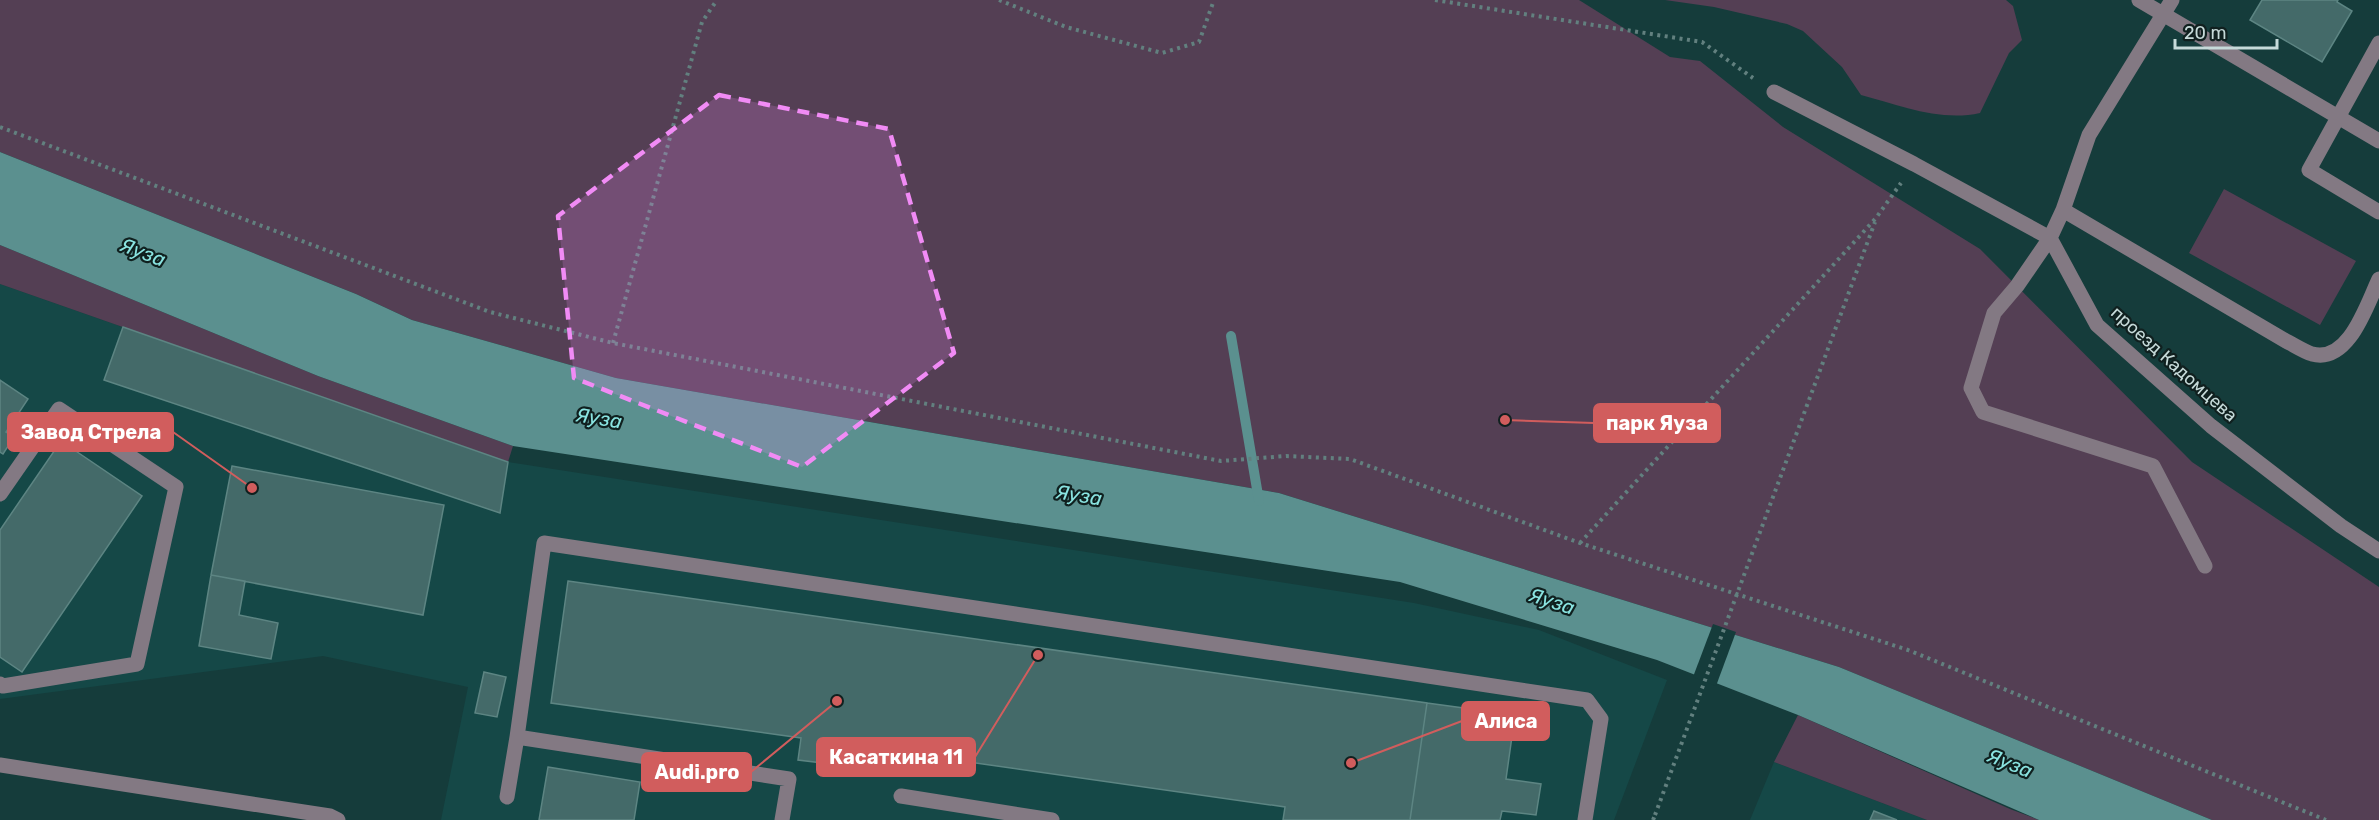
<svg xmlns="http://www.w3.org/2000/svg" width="2379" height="820" font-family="Rubik,sans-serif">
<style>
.built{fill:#154847}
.green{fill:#543f54}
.water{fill:#5b908f}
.pier{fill:#153c3b}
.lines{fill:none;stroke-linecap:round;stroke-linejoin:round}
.stream{stroke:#5b908f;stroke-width:10}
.building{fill:#446a69;stroke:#5d8583;stroke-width:1.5}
.path{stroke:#62807f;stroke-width:4;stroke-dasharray:3 4.5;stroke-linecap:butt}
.minor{stroke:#837983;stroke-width:15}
.path-bridge{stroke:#62807f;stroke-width:4;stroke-dasharray:3 4.5;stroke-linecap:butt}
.marked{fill:#f18bf5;fill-opacity:0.2;stroke:#f18bf5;stroke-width:4.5;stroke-dasharray:12 8;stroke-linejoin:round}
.labels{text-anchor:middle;stroke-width:4.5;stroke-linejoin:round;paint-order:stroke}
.street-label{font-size:18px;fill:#c6dad9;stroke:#10201f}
.water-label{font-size:20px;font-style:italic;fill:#8ae4e1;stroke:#10201f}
.leader{fill:none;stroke:#d15d5d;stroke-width:2}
.callout-dot{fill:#d15d5d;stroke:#10201f;stroke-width:2}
.callout{fill:#d15d5d;stroke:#d15d5d;stroke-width:2}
.callout-label{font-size:20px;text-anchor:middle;font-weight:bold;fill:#fff}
</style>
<rect width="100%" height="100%" fill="#153c3b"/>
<!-- built -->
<path class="built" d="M 0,284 L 508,462 L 1414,603 L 1539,630 L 1667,680 L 1614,820 L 441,820 L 468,687 L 323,656 L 0,699 Z
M 1774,762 L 1927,820 L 1750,820 Z"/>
<!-- green -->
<path class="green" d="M 0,0 L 1579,0 L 1670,57 L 1700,61 L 1783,127 L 1980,249 L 2192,462 L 2379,587 L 2379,820 L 2212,820 L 1839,667 L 1279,493 L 616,378 L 412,320 L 356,294 L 0,152 Z
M 1665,0 L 2006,0 L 2013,6 L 2022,40 L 2009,53 L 1980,113 C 1940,122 1899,105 1861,95 L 1842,67 L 1803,31 L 1787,24 L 1714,7 Z
M 2224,189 L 2356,261 L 2320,325 L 2189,253 Z
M 0,245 L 318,376 L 513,446 L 508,462 L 0,284 Z
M 1798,715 L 2010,809 L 2039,820 L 1927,820 L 1774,762 Z"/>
<!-- water -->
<path class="water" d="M 0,152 L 356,294 L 412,320 L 616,378 L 1279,493 L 1839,667 L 2212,820 L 2039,820 L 1798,715 L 1657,660 L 1400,582 L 513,446 L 318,376 L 0,245 Z"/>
<!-- pier -->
<path class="pier" d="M 1713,624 L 1736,632 L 1716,686 L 1693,677 Z"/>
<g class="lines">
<!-- stream -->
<path class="stream" d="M 1231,336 L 1259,501"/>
</g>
<!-- building -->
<path class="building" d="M 2262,0 L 2338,0 L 2337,2 L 2352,11 L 2322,62 L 2250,20 Z
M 123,327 L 508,462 L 500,513 L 104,380 Z
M 0,380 L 28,399 L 6,432 L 14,437 L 3,454 L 0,452 Z
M 61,441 L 142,496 L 22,672 L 0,657 L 0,530 Z
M 232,466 L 444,505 L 423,615 L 211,575 Z
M 211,575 L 245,581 L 239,615 L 278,623 L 271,659 L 199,646 Z
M 568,581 L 1427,703 L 1410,820 L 1283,820 L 1285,807 L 842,744 L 839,765 L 798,760 L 801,738 L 551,703 Z
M 484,672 L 506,677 L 497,717 L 475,713 Z
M 1427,703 L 1515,715 L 1506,779 L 1541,784 L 1536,815 L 1502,811 L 1500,820 L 1410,820 Z
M 548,767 L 640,782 L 634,820 L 539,820 Z
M 1874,811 L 1897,820 L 1870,820 Z"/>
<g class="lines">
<!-- path -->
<path class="path" d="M 999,0 L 1066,27 L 1162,53 L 1199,42 L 1214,0
M 1435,0 L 1702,42 L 1753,78
M 0,127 L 490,312 L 613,343 L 1221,461 L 1286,456 L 1350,459 L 1580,543 L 1908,650 L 2326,820
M 613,343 L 702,22 L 717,0
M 1796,435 L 1875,222
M 1580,543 L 1876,218 L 1901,183
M 1653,820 L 1655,815"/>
<!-- minor -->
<path class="minor" d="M 2139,0 L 2379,141
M 2172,0 L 2089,135 L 2063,210 L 2050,238 L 2017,286 L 1994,313 L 1971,388 L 1983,412 L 2153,466 L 2205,566
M 2379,43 L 2309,170 L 2379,212
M 1774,92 L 1914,164 L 2050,238 L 2097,325 L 2211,426 L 2341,526 L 2379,551
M 2063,210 L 2286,341 C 2294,345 2303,351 2312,354 C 2349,364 2367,304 2379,279
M 0,494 L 59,409 L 176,487 L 137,664 L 3,686 L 0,684
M 0,765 L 330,816 L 338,820
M 901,796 L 1052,820
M 507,797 L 517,737
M 782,820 L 789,779 L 517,737 L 544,543 L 1587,700 L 1601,719 L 1585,820"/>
<!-- path-bridge -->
<path class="path-bridge" d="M 1655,815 L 1796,435"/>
</g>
<!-- marked area -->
<path class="marked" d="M 719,95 L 889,129 L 954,353 L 802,467 L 574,378 L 558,216 Z"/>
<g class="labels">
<!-- street labels -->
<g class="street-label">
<text transform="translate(2174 364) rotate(42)" y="6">проезд Кадомцева</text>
</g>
<!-- water labels -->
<g class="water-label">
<text transform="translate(143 252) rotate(21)" y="7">Яуза</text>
<text transform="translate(599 418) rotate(9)" y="7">Яуза</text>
<text transform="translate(1079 495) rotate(9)" y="7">Яуза</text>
<text transform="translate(1552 601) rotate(18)" y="7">Яуза</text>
<text transform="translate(2010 763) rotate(22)" y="7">Яуза</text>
</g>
</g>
<!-- callouts -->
<path class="leader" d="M1505 420L1594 423M252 488L173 432M1351 763L1462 721M1038 655L975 757M837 701L751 772"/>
<g class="callout-dot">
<circle cx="1505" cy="420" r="6"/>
<circle cx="252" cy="488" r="6"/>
<circle cx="1351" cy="763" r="6"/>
<circle cx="1038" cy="655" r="6"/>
<circle cx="837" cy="701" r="6"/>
</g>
<g class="callout">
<rect x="1594" y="404" width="126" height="38" rx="6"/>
<rect x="8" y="413" width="165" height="38" rx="6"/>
<rect x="1462" y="702" width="87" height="38" rx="6"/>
<rect x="817" y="738" width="158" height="38" rx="6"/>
<rect x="642" y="753" width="109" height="38" rx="6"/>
</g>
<g class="callout-label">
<text x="1657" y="430">парк Яуза</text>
<text x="91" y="439">Завод Стрела</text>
<text x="1506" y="728">Алиса</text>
<text x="896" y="764">Касаткина 11</text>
<text x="697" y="779">Audi.pro</text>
</g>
<!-- scale -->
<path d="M2175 39v9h102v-9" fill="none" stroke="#c6dad9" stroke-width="3"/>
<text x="2184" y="39" font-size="18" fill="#c6dad9" stroke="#10201f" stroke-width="4.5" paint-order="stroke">20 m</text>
</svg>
